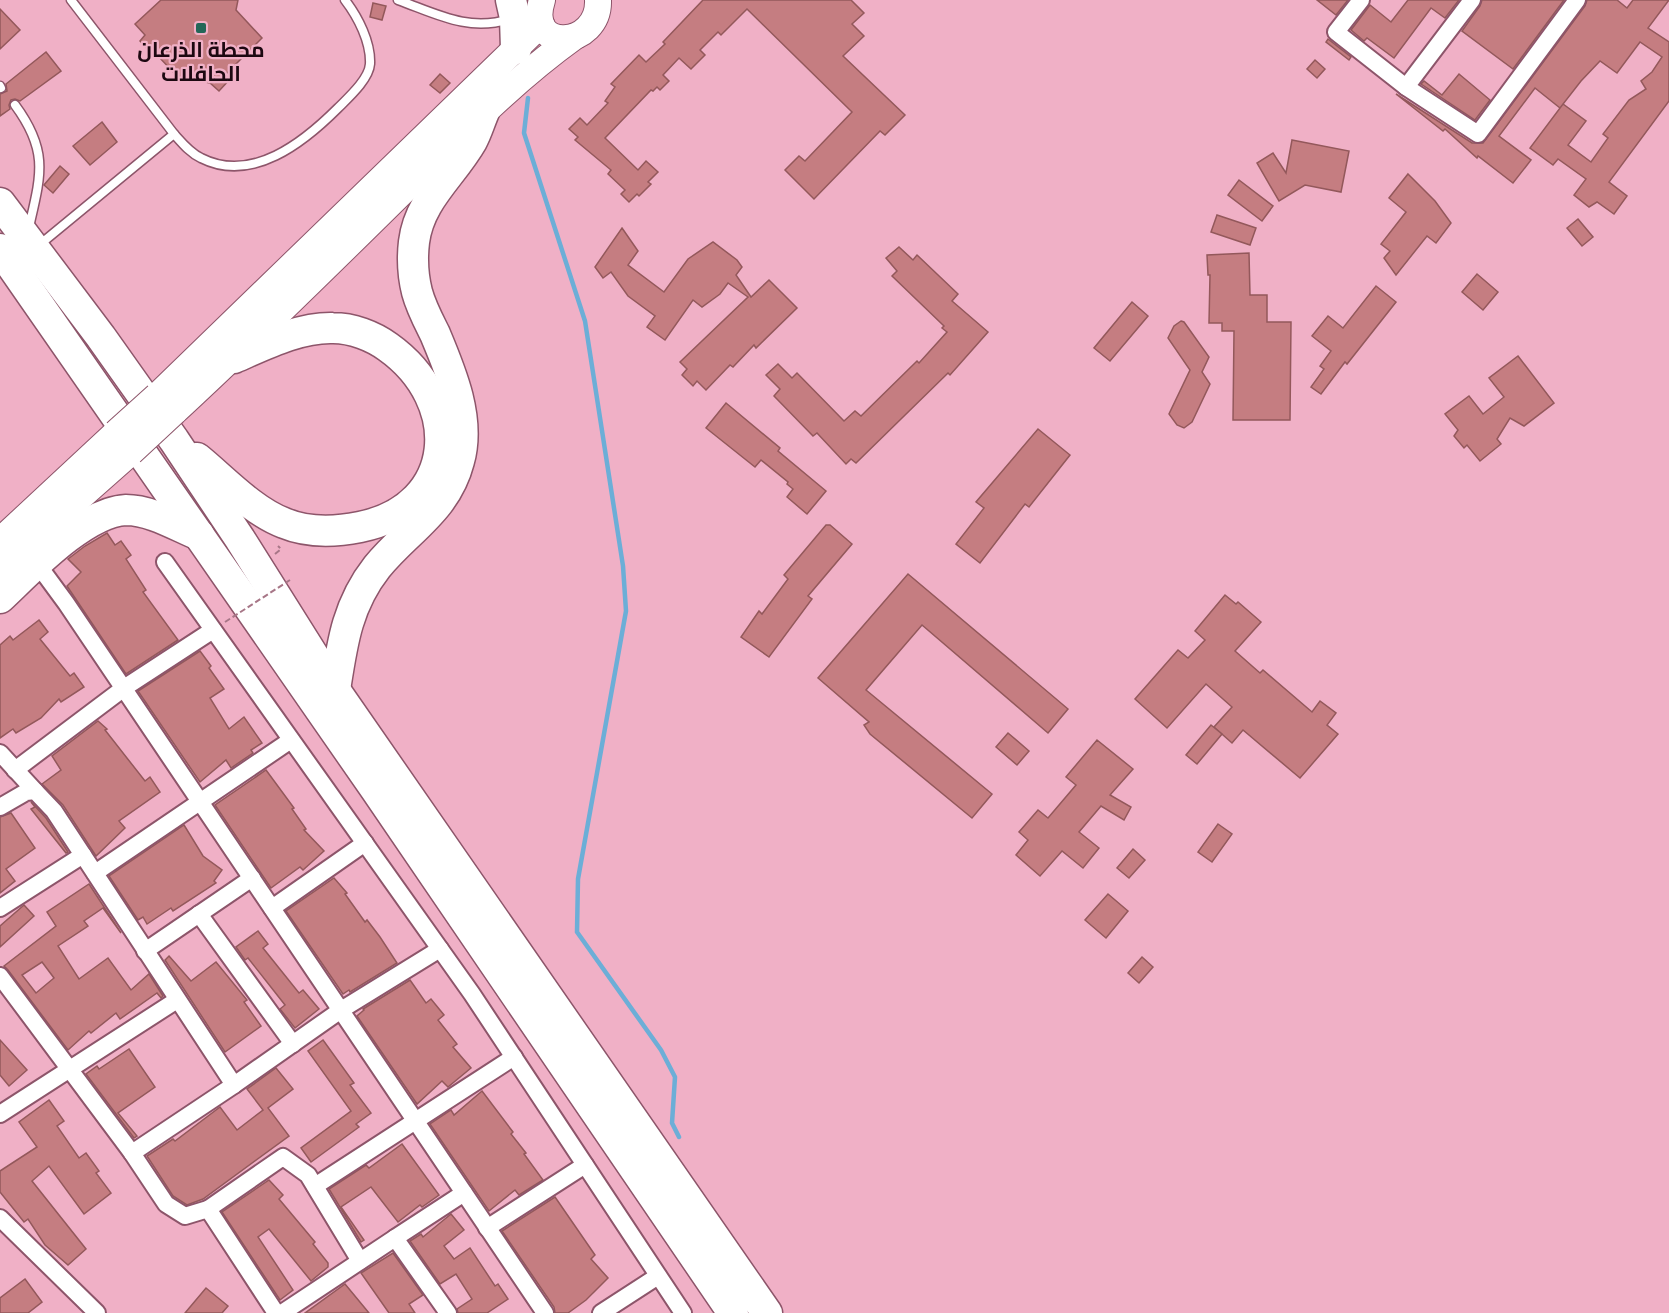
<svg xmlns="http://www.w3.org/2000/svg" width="1669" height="1313" viewBox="0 0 1669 1313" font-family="Raleway,Cairo,sans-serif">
  <rect width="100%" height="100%" fill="#f0b0c6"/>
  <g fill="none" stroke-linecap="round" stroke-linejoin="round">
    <polyline stroke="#6caed7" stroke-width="4.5" points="528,98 524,133 585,321 623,566 626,611 578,879 577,932 661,1050 675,1077 672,1123 679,1137"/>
  </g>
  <g fill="#c57d81" stroke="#93585b" stroke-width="1.5" fill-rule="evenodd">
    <polygon points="161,0 238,0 236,10 262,38 225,75 230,79 219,91 210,83 177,76 158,56 156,58 140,41 145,35 135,24"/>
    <polygon points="703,0 851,0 864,13 852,24 864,36 843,56 905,115 885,135 880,131 814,199 785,170 799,156 805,161 852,112 747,9 721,35 718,32 700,50 705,55 691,69 679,58 663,75 669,81 660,90 657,87 653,91 651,90 605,138 638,170 646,161 658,172 648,182 651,184 639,196 637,194 629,202 621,194 625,190 608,174 611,170 575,140 578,137 569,129 580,118 587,125 608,103 605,101 615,87 611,84 639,55 646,62 665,44 663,42"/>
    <polygon points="1317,0 1348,0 1336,15"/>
    <polygon points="1408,0 1459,0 1445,18 1431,8 1394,58 1367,38 1364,41 1351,30 1370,5 1391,22"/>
    <polygon points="1482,0 1564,0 1513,69 1462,31 1480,6"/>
    <polygon points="1587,0 1617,0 1627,8 1633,0 1669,0 1648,28 1669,42 1669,101 1609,182 1627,196 1614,214 1597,202 1589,207 1574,195 1586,179 1558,159 1553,165 1530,148 1563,104 1586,121 1568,145 1591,162 1608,138 1603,134 1629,100 1646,89 1641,81 1652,72 1662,57 1640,42 1617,73 1600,61 1581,81 1560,108 1535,88 1499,136 1531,160 1513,183 1478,156 1477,158 1445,129 1443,131 1396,94 1472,143 1483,143 1585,6"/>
    <polygon points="373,3 386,6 382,20 370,17"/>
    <polygon points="0,9 20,30 0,49"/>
    <polygon points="1328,39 1351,57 1349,60 1326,42"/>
    <polygon points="46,52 61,71 20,101 15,99 11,100 9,105 10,109 0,116 0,94 7,91 6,84"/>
    <polygon points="1315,60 1325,69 1317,78 1307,69"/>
    <polygon points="440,74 450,83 440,93 430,85"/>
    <polygon points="1459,74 1490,100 1475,120 1421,84 1424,81 1442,95"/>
    <polygon points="102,122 117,142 90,165 73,146"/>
    <polygon points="1292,140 1349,151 1341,192 1305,185 1279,201 1257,163 1273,153 1286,173"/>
    <polygon points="60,166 69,174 53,193 44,185"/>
    <polygon points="1408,174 1435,201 1451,223 1436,243 1427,236 1396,275 1384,258 1390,251 1381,244 1406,212 1389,198"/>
    <polygon points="1239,180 1273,206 1262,221 1228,195"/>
    <polygon points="1217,215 1256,228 1250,245 1211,232"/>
    <polygon points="1578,219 1593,237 1582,246 1567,228"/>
    <polygon points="622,228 638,251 628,265 664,292 688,259 713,242 737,260 742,267 736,275 751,297 769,280 797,308 756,348 754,345 733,367 730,365 706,390 697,381 693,386 682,375 687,369 680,362 748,297 728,283 720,294 702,307 693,300 665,340 647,327 655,316 628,296 611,272 603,278 595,267"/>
    <polygon points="899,247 913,260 917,255 958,294 952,301 988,332 950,375 948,373 856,463 851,459 846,464 817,433 813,436 774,396 780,389 766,375 778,364 792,378 797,373 844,421 855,411 861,416 917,361 919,363 947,332 942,328 944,326 892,276 897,271 886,258"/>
    <polygon points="1249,253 1250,295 1267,295 1267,322 1291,322 1290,420 1233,420 1234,331 1222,331 1222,323 1209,323 1210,275 1208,275 1207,255"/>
    <polygon points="1477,274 1498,292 1483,310 1462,292"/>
    <polygon points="1376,286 1396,302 1347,364 1345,362 1321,394 1311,387 1324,369 1320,366 1331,351 1312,336 1328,316 1343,328"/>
    <polygon points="1132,302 1148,316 1110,361 1094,348"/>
    <polygon points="1181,321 1184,322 1209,357 1202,372 1210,384 1192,422 1184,428 1177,425 1169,414 1190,370 1168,338 1174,326"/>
    <polygon points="1518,356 1554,403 1524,426 1510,418 1497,439 1501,444 1480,461 1467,445 1464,448 1454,436 1458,430 1445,414 1469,396 1483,414 1504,397 1489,378"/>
    <polygon points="726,403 780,448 778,451 826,491 807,514 787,497 793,489 787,484 788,482 761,460 755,467 706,428"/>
    <polygon points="1038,429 1070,455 1029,507 1025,504 980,563 956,544 984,508 976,502"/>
    <polygon points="826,525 830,525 852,544 808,596 812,599 769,657 741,637 759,611 762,614 788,579 784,575"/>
    <polygon points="107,533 115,545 121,541 131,555 126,559 146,590 143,592 178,640 126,674 67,586 81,572 68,559 85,546"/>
    <polygon points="908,574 1068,709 1048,733 922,625 866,690 992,794 972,818 870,734 864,725 869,722 818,678"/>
    <polygon points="1225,595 1236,604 1238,602 1261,622 1235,651 1260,673 1263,670 1312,712 1320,701 1336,713 1327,725 1338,734 1300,778 1243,730 1232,743 1214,727 1232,707 1206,684 1167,728 1135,699 1178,650 1188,658 1205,640 1195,631"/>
    <polygon points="39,620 48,632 40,639 70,676 74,673 84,687 61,702 59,699 41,718 16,733 13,729 0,738 0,645 10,636 13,640"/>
    <polygon points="200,651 211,666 209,668 224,689 210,698 229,729 244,717 262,743 251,750 253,753 231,768 226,760 200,782 138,691"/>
    <polygon points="98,721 107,729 105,730 145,781 150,777 160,792 119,821 125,828 96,856 63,805 42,784 61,770 52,756"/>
    <polygon points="1211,725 1222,734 1197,764 1186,755"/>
    <polygon points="1008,733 1029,751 1017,765 996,747"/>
    <polygon points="1097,740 1133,769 1110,795 1131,807 1124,820 1101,806 1079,832 1099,848 1083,868 1062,851 1040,876 1016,855 1028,840 1019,832 1038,810 1048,818 1076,785 1066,777"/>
    <polygon points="266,770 294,808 292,809 306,829 304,830 324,851 303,870 300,867 271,888 215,805"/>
    <polygon points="31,802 46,818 68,852 66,853 31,809 35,807"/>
    <polygon points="11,813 35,848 6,869 15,881 0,893 0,817"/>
    <polygon points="1218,824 1232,834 1212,862 1198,852"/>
    <polygon points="184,825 203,856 222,870 214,881 216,883 173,911 171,908 147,924 143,917 138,920 109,876"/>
    <polygon points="1133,849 1145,860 1129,878 1117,868"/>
    <polygon points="334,878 347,893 345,894 365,922 367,920 380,937 397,963 350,992 349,990 343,994 286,911"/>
    <path d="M89,884L121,933L103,908L84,921L88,926L58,946L79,979L108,958L131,990L149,974L163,996L161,998L157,993L120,1019L116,1013L91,1033L89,1031L68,1050L8,970L4,966L56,926L47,912ZM42,962L54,978L36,993L22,975Z"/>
    <polygon points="1108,894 1128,911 1106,938 1085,920"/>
    <polygon points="24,905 34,916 0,947 0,926"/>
    <polygon points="258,931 268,944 263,948 299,993 303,990 319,1009 295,1028 280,1009 285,1005 248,958 245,960 236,947"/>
    <polygon points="169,956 191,981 216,962 247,1000 244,1002 261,1026 225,1052 165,960"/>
    <polygon points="1142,957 1153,967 1139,983 1128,973"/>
    <polygon points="410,980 426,1003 431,999 444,1015 438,1020 457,1044 453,1047 471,1068 448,1087 442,1081 417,1104 357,1016 364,1010 363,1009"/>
    <polygon points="0,1040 27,1070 9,1086 0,1075"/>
    <polygon points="323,1040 354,1083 350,1085 371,1113 356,1124 359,1127 311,1162 301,1148 351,1111 308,1051"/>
    <polygon points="129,1049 155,1087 118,1113 137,1136 134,1138 86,1074 97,1066 99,1069"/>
    <polygon points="276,1068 293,1089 268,1108 289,1136 203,1199 187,1205 173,1196 147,1156 173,1139 175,1141 220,1107 237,1130 263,1110 247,1089"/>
    <polygon points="482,1091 513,1132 511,1134 526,1153 524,1154 543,1180 519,1195 515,1190 489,1211 430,1124 451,1110 454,1115"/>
    <polygon points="49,1100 64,1121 57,1126 79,1158 86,1153 99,1171 96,1173 111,1193 84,1214 49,1166 32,1181 86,1249 68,1265 45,1245 28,1219 24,1222 0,1192 0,1171 37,1147 19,1122"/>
    <polygon points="402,1144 439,1195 422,1207 420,1205 398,1222 371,1187 341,1207 364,1240 361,1242 329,1189 366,1165 369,1168"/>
    <polygon points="269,1180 283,1195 279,1199 315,1242 313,1244 328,1263 328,1267 311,1281 269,1229 258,1237 293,1290 280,1300 222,1212"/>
    <polygon points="555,1197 595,1255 591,1259 608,1278 586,1300 568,1313 555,1313 554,1307 502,1231"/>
    <polygon points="451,1214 464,1230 444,1246 454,1259 470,1248 495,1286 498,1284 508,1299 487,1313 458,1313 457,1309 472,1299 456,1274 440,1284 410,1241 421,1234 423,1237"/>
    <polygon points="393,1253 423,1295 409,1304 415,1313 389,1313 361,1273"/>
    <polygon points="25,1279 42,1302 28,1313 0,1313 0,1298"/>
    <polygon points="345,1284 369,1313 305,1313"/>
    <polygon points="206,1288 228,1306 222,1313 185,1313"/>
  </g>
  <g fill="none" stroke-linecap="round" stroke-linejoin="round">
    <g stroke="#8d556a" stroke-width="11">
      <g id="lane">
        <path d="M71,0L174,134C182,143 190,153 201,158C252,184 304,142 338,108C349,97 369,79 370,64C371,42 358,17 345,0"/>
        <path d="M398,0C437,14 468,32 510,19"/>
        <polyline points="0,86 1,88"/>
        <path d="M15,105C49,151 41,175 29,227"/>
        <polyline points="38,246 174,134"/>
      </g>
    </g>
    <g stroke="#8d556a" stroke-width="20">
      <g id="street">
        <polyline points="1361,0 1336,32 1406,87 1478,134 1577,0"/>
        <polyline points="1406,87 1472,0"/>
        <polyline points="165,562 472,994 683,1313"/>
        <polyline points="41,569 66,603 545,1313"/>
        <polyline points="0,753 35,791"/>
        <polyline points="15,770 124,688 213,630"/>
        <polyline points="0,807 26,792 35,791 54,811 234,1085"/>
        <polyline points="95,873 291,740"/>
        <polyline points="0,908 83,855"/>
        <polyline points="272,908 365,843"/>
        <polyline points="199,914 293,1044"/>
        <polyline points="145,951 252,878"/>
        <polyline points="0,976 132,1153 166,1204 185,1216 208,1209"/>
        <polyline points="0,1114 177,1000"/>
        <polyline points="132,1153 234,1085 341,1010 440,949"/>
        <polyline points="315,1186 514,1057"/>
        <polyline points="0,1218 97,1313"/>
        <polyline points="487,1228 585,1165"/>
        <polyline points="395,1238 464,1193"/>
        <polyline points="276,1313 208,1209 283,1157 308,1175 360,1261"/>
        <polyline points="282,1313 395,1238 448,1313"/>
        <polyline points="601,1313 658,1276"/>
      </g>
    </g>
    <g stroke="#8d556a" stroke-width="28">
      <g id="primary">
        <path d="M542,0C525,54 600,48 598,0"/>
        <polyline points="157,396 541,24"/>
        <path d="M174,412C251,341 326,267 401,193C457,139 510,83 574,37"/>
        <polyline points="0,541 116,433"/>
        <polyline points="0,568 131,452"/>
      </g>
    </g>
    <g stroke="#8d556a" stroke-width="33">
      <g id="highway">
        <polyline points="511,0 515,18 516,49"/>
        <polyline points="0,203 101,337 174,440 240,539 335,690 767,1313"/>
        <polyline points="0,249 376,790 733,1313"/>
        <path d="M197,458C223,479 252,511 284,523C308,533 335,532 360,527C459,507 464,401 388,347C373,336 352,328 333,328C299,327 264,345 234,358"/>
        <path d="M0,598C30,570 84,512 126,510C151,510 177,526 199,535"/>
        <path d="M335,690C342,644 347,605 377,567C407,530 446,511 459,461C471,419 451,372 435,334C428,320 421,307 417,292C413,276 412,259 414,242C419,200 452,176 472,141C477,132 480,121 484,112"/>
      </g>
    </g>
    <polyline stroke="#a77687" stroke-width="2" stroke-dasharray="6 3" stroke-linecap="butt" points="275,554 281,549 278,546"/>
    <use href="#lane" stroke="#fff" stroke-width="8"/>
    <use href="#street" stroke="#fff" stroke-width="16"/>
    <use href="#primary" stroke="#fff" stroke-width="26"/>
    <use href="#highway" stroke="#fff" stroke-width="30"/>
    <g stroke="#8d556a" stroke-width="28" stroke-linecap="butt">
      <g id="primary-bridge">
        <polyline points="116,433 157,396"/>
        <polyline points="131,452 174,412"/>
      </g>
    </g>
    <polyline stroke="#a77687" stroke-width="2" stroke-dasharray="6 3" stroke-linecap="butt" points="225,622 290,580"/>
    <use href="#primary-bridge" stroke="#fff" stroke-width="26"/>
  </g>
  <rect fill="#236758" stroke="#f0b0c6" stroke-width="2" x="195" y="22" width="12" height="12" rx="3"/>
  <g text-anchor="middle" stroke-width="4.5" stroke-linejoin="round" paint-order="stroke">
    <g font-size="21" font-weight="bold" fill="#1d0811" stroke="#f0b0c6">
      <text x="201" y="57">محطة الذرعان<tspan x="201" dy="24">الحافلات</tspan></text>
    </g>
  </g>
</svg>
